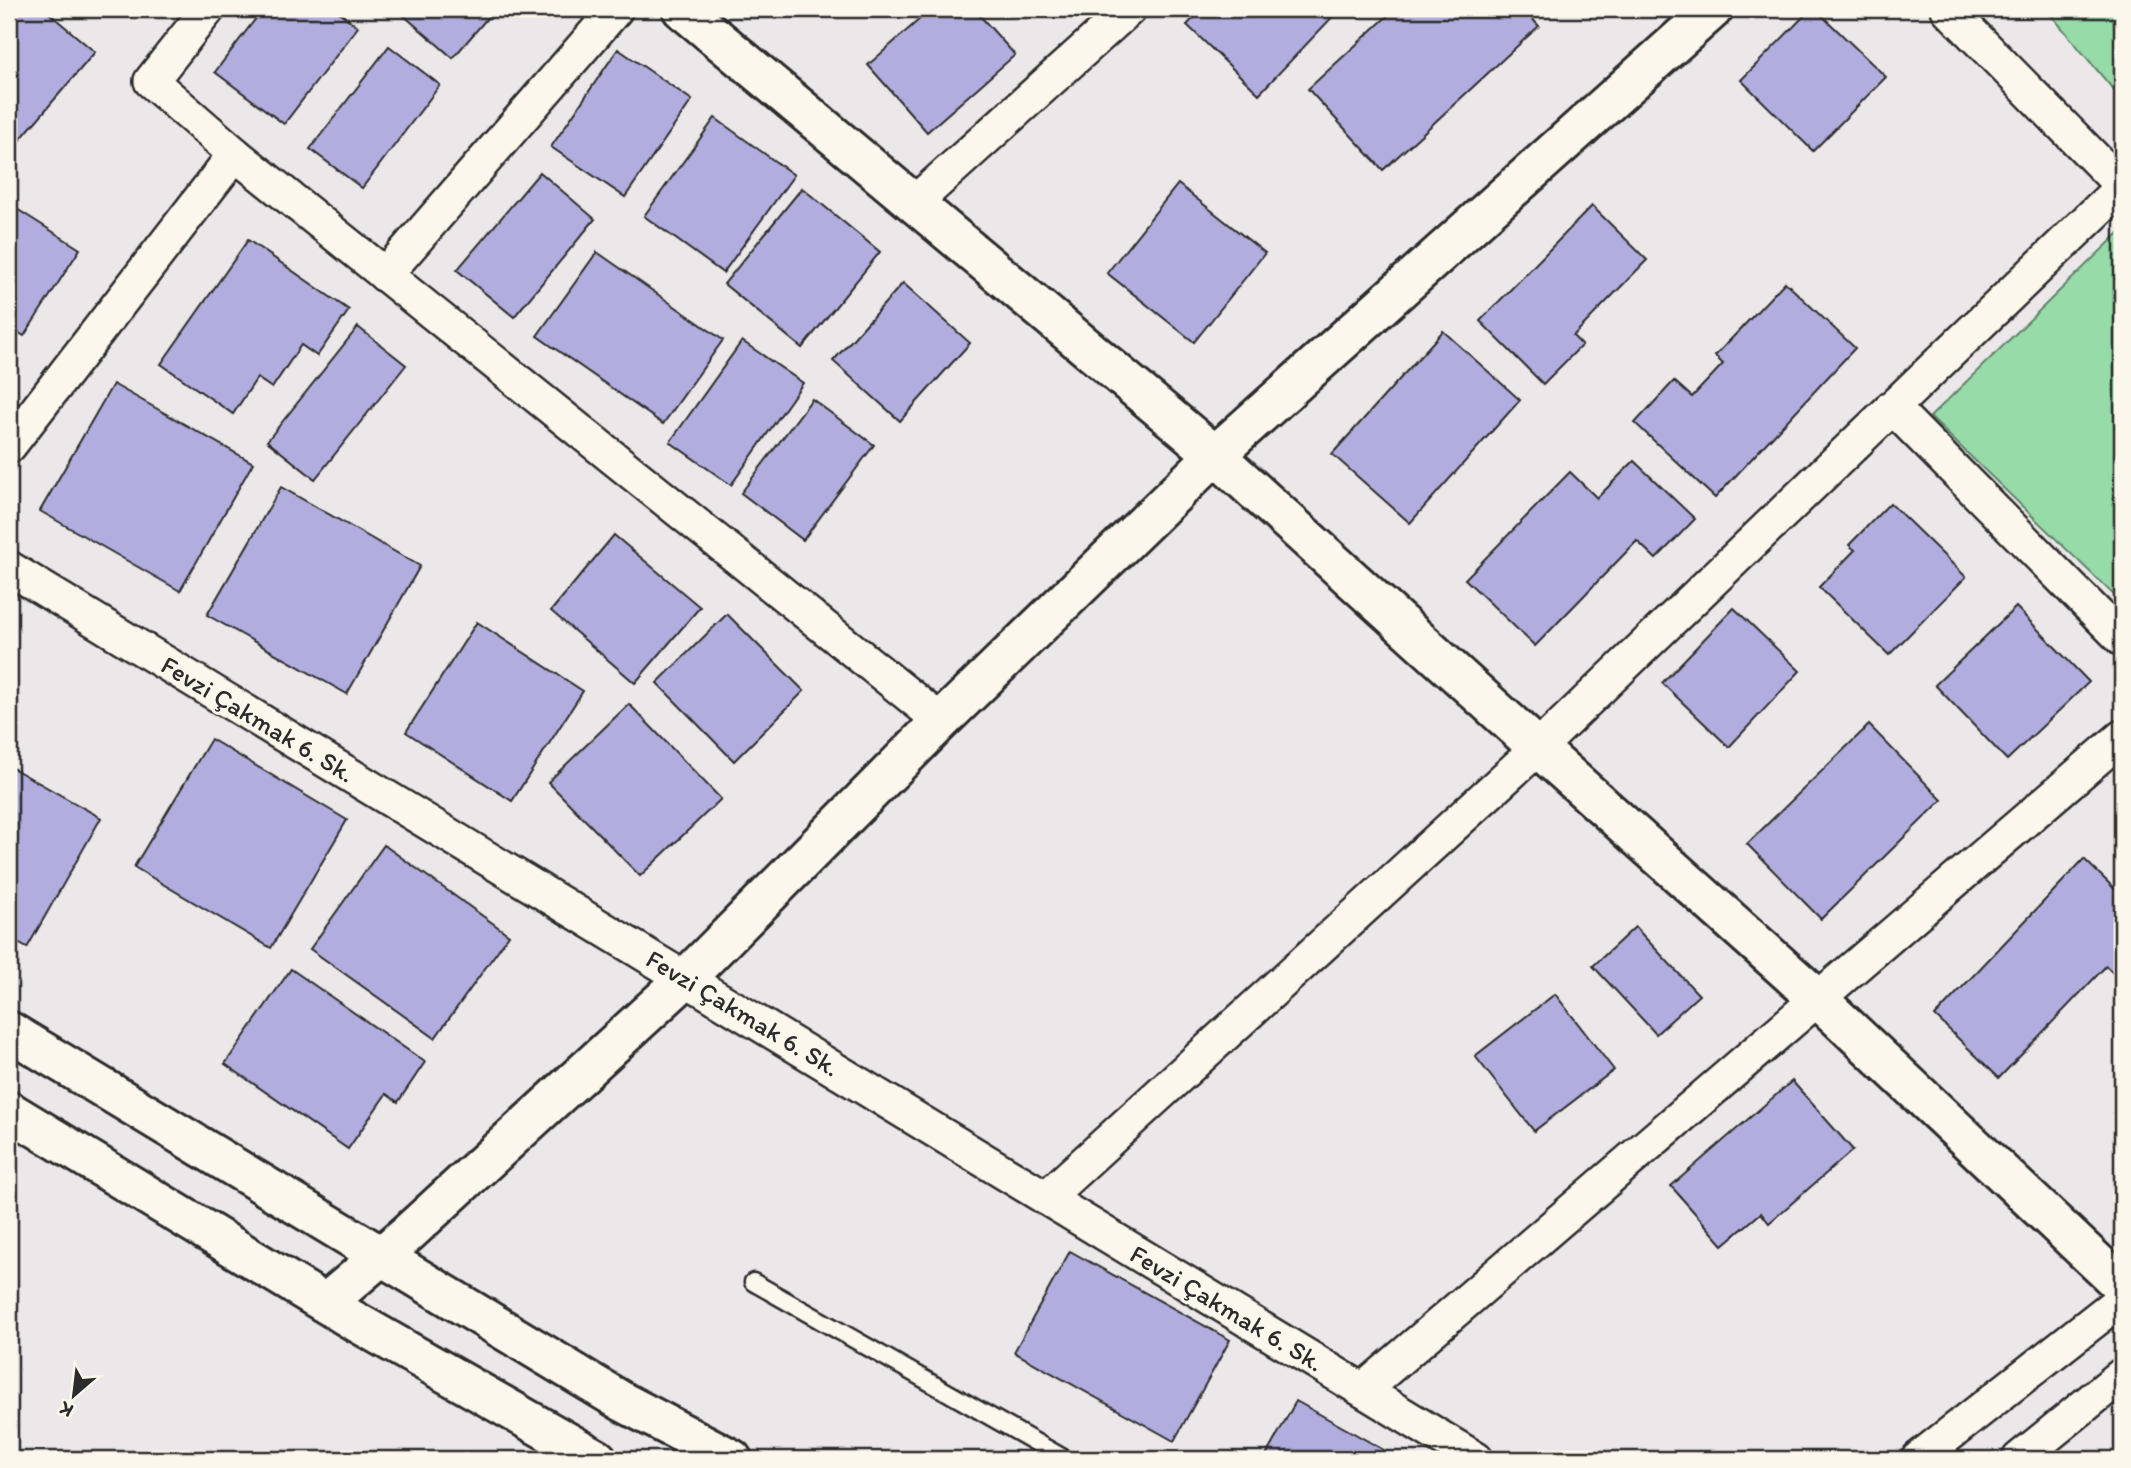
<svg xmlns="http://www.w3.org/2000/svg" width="2131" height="1468" viewBox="0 0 2131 1468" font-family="Itim,sans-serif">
  <rect width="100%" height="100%" fill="#ece8e9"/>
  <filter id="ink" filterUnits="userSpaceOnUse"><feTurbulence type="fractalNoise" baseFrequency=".0143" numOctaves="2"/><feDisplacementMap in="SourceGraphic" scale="14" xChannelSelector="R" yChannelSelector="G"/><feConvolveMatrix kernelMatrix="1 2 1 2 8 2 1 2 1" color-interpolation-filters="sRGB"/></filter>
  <g filter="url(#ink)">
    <g fill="#96dba8" stroke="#60836a" stroke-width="2">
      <polygon points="2046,9 2122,9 2122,100"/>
      <polygon points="2122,230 2122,603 1930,417"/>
    </g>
    <g fill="#b1addf" stroke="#2b2b2b" stroke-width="2">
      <polygon points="9,9 44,9 95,52 13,148 9,144"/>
      <polygon points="263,9 335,9 358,27 284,124 215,72"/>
      <polygon points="407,9 495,9 453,58 402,14"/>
      <polygon points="931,9 974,9 1015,55 927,132 868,65"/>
      <polygon points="1202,9 1340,9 1259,94 1187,25"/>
      <polygon points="1395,9 1523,9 1539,26 1383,170 1308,89"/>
      <polygon points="1811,9 1815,9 1886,77 1813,151 1741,80"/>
      <polygon points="389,46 440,85 362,188 310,149"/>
      <polygon points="618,49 692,100 625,197 551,147"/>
      <polygon points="715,118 794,175 723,273 644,216"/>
      <polygon points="540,172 595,219 514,317 457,270"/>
      <polygon points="1178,184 1265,253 1194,342 1107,273"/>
      <polygon points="802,188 880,252 802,348 724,284"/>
      <polygon points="9,204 80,249 24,336 9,327"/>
      <polygon points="1592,206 1647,260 1573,336 1582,345 1543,384 1480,321"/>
      <polygon points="248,240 349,310 317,356 301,345 272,388 257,378 233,414 161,364"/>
      <polygon points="597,252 723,340 663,424 537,336"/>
      <polygon points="1785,282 1855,348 1715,498 1635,423 1674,381 1692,397 1723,364 1715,356"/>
      <polygon points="903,283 970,343 900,421 833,361"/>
      <polygon points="358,327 406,365 315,479 267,441"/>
      <polygon points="1443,331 1520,400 1410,523 1332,454"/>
      <polygon points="742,341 803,383 731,485 670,442"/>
      <polygon points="113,384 253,463 180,591 40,511"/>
      <polygon points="812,399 874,445 803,540 741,493"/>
      <polygon points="1634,461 1695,519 1656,559 1637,541 1535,646 1465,579 1570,472 1597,498"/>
      <polygon points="281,487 420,566 347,694 207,615"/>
      <polygon points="1890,503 1966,577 1889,655 1819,587 1855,550 1849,545"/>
      <polygon points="614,535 700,607 635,683 551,611"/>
      <polygon points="2016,607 2089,682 2007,760 1935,685"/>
      <polygon points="1734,608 1800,671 1729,747 1662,683"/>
      <polygon points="727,614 804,691 734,761 657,683"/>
      <polygon points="477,622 583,691 512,801 406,732"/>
      <polygon points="629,704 721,799 640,876 548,782"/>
      <polygon points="1869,725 1942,800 1821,919 1747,844"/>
      <polygon points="211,739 347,820 271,948 134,867"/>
      <polygon points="9,766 101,818 27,948 9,938"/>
      <polygon points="384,845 509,935 435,1038 310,949"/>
      <polygon points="2084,859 2122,896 2122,968 2115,975 2106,966 1999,1078 1935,1016"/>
      <polygon points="1635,927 1699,995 1656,1034 1593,966"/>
      <polygon points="291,969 425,1062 398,1102 386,1094 348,1149 225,1064"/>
      <polygon points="1555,994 1614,1070 1534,1131 1475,1056"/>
      <polygon points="1792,1081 1853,1150 1769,1223 1761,1213 1723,1245 1671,1186"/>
      <polygon points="2122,1084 2122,1099 2115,1091"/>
      <polygon points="1070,1251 1230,1340 1174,1441 1014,1352"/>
      <polygon points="1296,1401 1400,1459 1264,1459"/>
    </g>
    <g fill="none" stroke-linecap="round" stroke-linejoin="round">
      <g stroke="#2b2b2b" stroke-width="21">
        <polyline id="lane" points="753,1282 1065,1459"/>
      </g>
      <g stroke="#2b2b2b" stroke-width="38">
        <g id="street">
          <polyline points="208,9 151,81 235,154 941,721"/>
          <polyline points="1948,9 2122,186"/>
          <polyline points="914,203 1129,9"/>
          <polyline points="385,275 616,9"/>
          <polyline points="1892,407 2122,639"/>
          <polyline points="9,446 235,154"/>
          <polyline points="9,568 1476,1459"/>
          <polyline points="1046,1198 1538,748 2122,187"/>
          <polyline points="1363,1390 2122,737"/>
          <polyline points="1918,1459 2122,1299"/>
          <polyline points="2019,1459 2122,1375"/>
        </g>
      </g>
      <g stroke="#2b2b2b" stroke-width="44">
        <g id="secondary">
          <polyline points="682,9 1215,455 1538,748 1818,999 2122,1286"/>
          <polyline points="9,1031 623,1402 732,1459"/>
          <polyline points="9,1111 351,1319 597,1459"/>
          <polyline points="326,1303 407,1234 685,979 941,721 1215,455 1713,9"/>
        </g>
      </g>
      <use href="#lane" stroke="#fbf7ec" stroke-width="16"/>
      <use href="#street" stroke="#fbf7ec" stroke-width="33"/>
      <use href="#secondary" stroke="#fbf7ec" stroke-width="38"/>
    </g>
  </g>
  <g text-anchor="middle" stroke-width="6" stroke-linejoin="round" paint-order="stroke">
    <g font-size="26" fill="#2b2b2b" stroke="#fbf7ec">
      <text transform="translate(258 719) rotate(31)" y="9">Fevzi Çakmak 6. Sk.</text>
      <text transform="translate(743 1013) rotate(31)" y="9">Fevzi Çakmak 6. Sk.</text>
      <text transform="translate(1227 1308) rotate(31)" y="9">Fevzi Çakmak 6. Sk.</text>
    </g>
  </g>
  <rect width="2131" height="1468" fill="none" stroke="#fbf7ec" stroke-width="35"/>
  <rect x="18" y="18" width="2096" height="1433" fill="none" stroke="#2b2b2b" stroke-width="2.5" filter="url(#ink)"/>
  <g transform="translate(74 1395) rotate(208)" stroke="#fbf7ec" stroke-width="5" paint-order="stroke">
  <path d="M0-5L12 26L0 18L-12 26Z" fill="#2b2b2b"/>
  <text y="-10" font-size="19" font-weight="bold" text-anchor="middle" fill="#2b2b2b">K</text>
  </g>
</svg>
